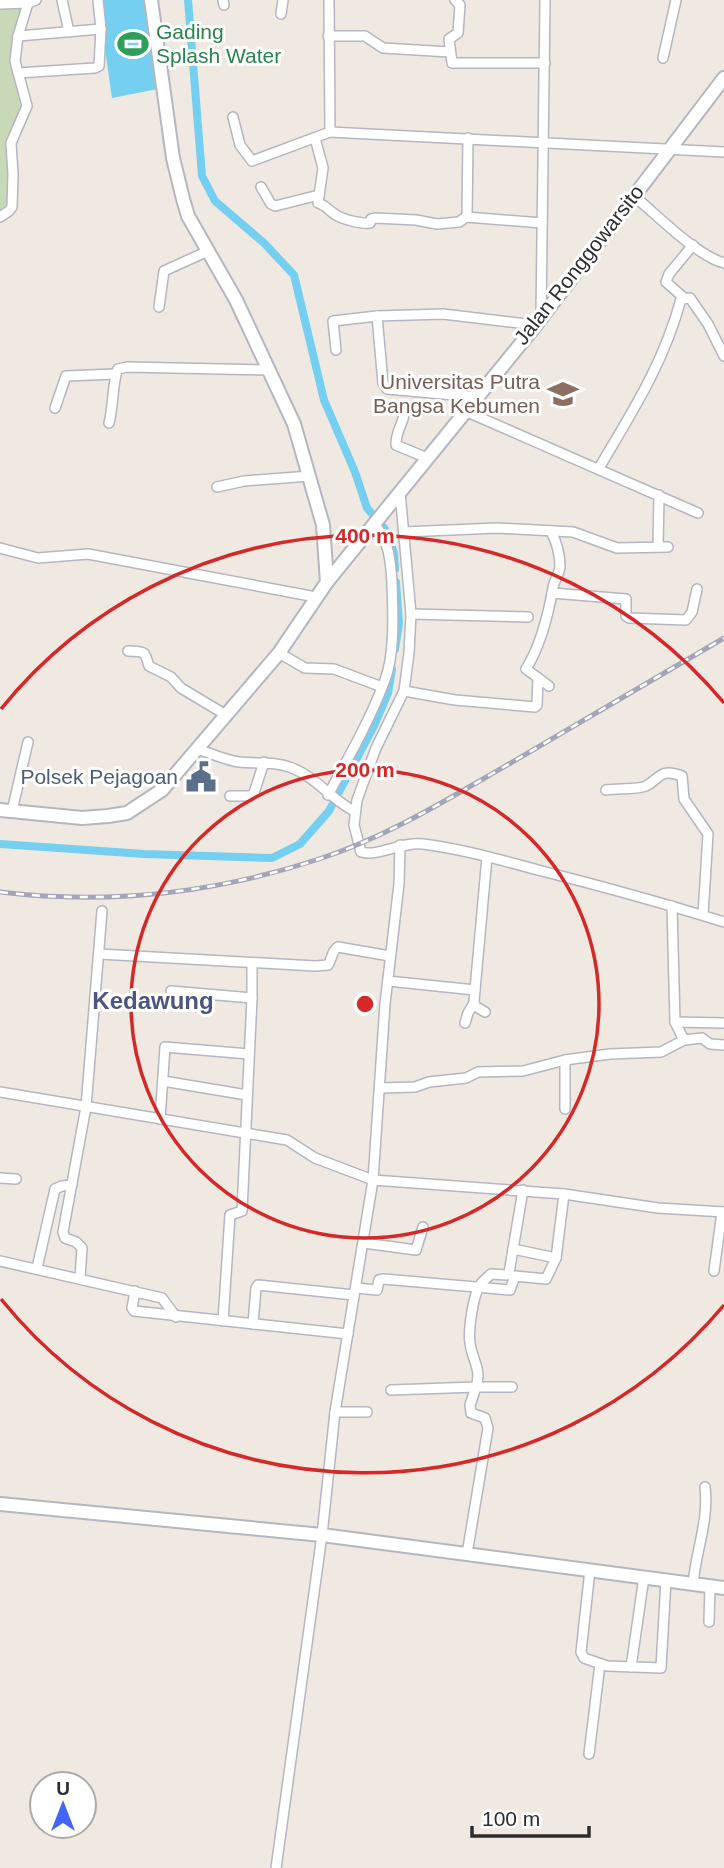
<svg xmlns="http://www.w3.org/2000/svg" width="724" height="1868" viewBox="0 0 724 1868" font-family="Arial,sans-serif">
  <rect width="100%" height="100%" fill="#efe9e1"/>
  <polygon fill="#c8d9b8" points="0,1 30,1 19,36 18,64 31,107 13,143 14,213 0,220"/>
  <polygon fill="#75cff0" points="98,0 153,0 168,87 112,98"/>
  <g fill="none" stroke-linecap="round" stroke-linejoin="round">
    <g stroke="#75cff0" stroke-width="8">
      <polyline points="188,0 202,176 215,201 264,243 294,275 324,400 355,472 367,508 385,529 394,553 395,569"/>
      <polyline points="395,649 399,624 396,582"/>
      <polyline points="0,844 144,854 272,858 300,844 329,811 374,726 388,693 392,669"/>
    </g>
    <g stroke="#b4b7c1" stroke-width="12">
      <g id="street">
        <polyline points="62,0 69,32"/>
        <polyline points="223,0 224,5"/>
        <polyline points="455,0 460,5 458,33 449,39 452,63 545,63"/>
        <polyline points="0,4 28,3 36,0"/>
        <polyline points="281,14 283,0"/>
        <polyline points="18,36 101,29"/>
        <polyline points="328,36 365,36 383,48 450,52"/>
        <polyline points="663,58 676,0"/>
        <polyline points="18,73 95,68 99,66 101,29 98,0"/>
        <polyline points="233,117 240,145 252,161 330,132 329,0"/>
        <polyline points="330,132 724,152"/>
        <path d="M315,138L323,168L318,203C326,205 329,211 336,215C344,220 362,224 370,223L371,219L375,218L416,220L437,224L459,222L466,217L542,223"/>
        <polyline points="261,187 271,204 275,206 319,195"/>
        <path d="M634,196C657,215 697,256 724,263"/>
        <polyline points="0,217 9,211 12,207 13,174 11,143 27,106 15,61 18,36 28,3"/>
        <polyline points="467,217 468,138"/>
        <polyline points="683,297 666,282 669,274 693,245"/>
        <polyline points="159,307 164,271 208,251"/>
        <polyline points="541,317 545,0"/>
        <polyline points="336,350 333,321 377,316"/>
        <polyline points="476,397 387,389 383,383 377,316 443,314 536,325"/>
        <polyline points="55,408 66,376 115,374"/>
        <path d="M405,410C404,422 395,433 396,445L427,458"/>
        <polyline points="465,411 698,513"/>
        <path d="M109,423C113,410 113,377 118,369L127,367L269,370"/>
        <path d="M599,468C632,412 664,363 681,299L690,298L708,324L724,356"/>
        <polyline points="217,487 244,481 310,476"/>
        <path d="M400,492L411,614L409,653L404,691L376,748L357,800L354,825L361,852C379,857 402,841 423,844C462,849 501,860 538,870C601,886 663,903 724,922"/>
        <polyline points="404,532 497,528 573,532 617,548 668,547"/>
        <polyline points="658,547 659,495"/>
        <polyline points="0,548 38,558 88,554 316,597"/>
        <polyline points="552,593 626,599 626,616 629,618 686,620 692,612 697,589"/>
        <polyline points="411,614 528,617"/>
        <path d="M128,651C146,652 144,650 149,666L171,677L181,688L226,715"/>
        <polyline points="279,653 305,668 334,669 382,687"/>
        <path d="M549,686L526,669C541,645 548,616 553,588C554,580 559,575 560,567C560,553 557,543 551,531"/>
        <polyline points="404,691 455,700 535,707 537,705 538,678"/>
        <path d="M197,749C210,753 225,760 239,762C257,764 275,761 292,768C316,777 332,800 354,811"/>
        <path d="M606,790C616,788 638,790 646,786C661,778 659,768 682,776L684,799L708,834L703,915"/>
        <path d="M328,795C349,757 370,720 385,680C395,654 393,612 392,584C391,562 389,540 374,524"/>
        <polyline points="230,796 250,796 254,793 264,762"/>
        <polyline points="12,811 28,742"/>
        <polyline points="672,906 675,1022 684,1040 702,1038 710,1044 724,1045"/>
        <path d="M99,954L315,966L328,965C332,959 332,950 338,947L390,956"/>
        <polyline points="388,981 475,990"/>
        <polyline points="171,991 252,998 252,963"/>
        <polyline points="485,1012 475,1006 474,1001 487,857"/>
        <polyline points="675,1022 724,1023"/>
        <polyline points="465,1023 468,1013 474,1003"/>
        <polyline points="163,1081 247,1095"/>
        <polyline points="380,1088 415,1087 429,1082 466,1078 478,1072 523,1071 565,1060"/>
        <polyline points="0,1092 287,1140 315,1158 373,1180 564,1194 658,1208 724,1212"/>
        <polyline points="565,1109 565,1060 610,1054 661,1052 684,1040"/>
        <polyline points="160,1119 165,1047 249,1054"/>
        <polyline points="0,1178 16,1179"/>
        <polyline points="364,1243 416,1250 423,1227"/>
        <polyline points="513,1249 556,1258 564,1194"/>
        <polyline points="0,1261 162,1298 176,1317"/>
        <polyline points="37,1268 55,1189 62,1186 72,1185"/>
        <polyline points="714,1271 722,1212"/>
        <polyline points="80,1278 82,1248 76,1242 65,1238 63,1232 86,1107 102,911"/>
        <polyline points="356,1288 377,1290 379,1280 384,1279 510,1290 515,1276 546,1279 556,1258"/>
        <polyline points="135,1291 132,1308 134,1311 348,1334"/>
        <polyline points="223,1321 230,1215 242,1211 252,998"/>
        <polyline points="253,1324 256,1288 258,1285 354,1295"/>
        <path d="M391,1390L476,1387C482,1369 472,1360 470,1343C468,1331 473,1297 479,1287C481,1282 487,1278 491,1274L507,1275L509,1273L523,1190"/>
        <polyline points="335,1412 367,1412"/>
        <polyline points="467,1554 488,1428 485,1418 471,1413 470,1405 476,1387 512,1387"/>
        <polyline points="590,1570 581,1652 584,1658 607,1666 661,1668 666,1580"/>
        <path d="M693,1584C696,1550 709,1521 705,1487"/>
        <polyline points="709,1622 710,1586"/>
        <polyline points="631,1667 644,1577"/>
        <polyline points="589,1754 600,1664"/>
        <polyline points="276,1868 322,1535 335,1412 373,1180 385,1004 399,884 400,845"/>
      </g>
    </g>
    <g stroke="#b4b7c1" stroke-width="16">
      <g id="secondary">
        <polyline points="151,0 173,158 183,199 188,216 236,300 294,424 323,525 327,582"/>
        <polyline points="0,810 82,818 108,816 127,813 162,790 279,653 327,582 536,325 724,78"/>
        <polyline points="0,1504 322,1535 724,1588"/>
      </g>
    </g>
    <use href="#street" stroke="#fff" stroke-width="9"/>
    <use href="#secondary" stroke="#fff" stroke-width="12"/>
    <g stroke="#a3a6b8" stroke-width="5">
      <path id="rail" d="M0,892C108,905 216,893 319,859C387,837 448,799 509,764C581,722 652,680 724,638"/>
    </g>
    <use href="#rail" stroke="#fff" stroke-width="2.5" stroke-dasharray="8" stroke-linecap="butt"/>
  </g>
  <g fill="none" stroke="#d62828" stroke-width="3.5">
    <circle cx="365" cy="1004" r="234"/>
    <path d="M724 1305A468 468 0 0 1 1 1299M1 709A468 468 0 0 1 724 703"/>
  </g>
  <defs>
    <g id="stadium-bare" transform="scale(2.415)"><path d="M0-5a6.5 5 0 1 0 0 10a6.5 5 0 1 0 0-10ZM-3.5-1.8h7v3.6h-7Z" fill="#2e9e5b" stroke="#fff" stroke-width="2.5" paint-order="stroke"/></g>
    <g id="university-bare" transform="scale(2.415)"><path d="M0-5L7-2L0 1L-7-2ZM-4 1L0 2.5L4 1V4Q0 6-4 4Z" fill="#8d6e63" stroke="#fff" stroke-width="2.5" paint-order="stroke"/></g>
    <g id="civic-bare" transform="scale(2.415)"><path d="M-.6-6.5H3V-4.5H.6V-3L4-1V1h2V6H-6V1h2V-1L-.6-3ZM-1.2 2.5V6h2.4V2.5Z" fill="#5c6f8a" stroke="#fff" stroke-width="2.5" paint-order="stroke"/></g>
  </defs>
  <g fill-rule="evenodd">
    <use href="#stadium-bare" x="133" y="44"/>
    <use href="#university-bare" x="563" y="394"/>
    <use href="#civic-bare" x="201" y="777"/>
  </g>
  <g text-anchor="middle" stroke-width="6" stroke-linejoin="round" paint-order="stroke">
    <g font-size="21" fill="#27864d" stroke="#fff" text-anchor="start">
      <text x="156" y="39">Gading<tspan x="156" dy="24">Splash Water</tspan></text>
    </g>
    <g font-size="21" fill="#2e2e2e" stroke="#fff">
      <text transform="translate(579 265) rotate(-52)" y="7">Jalan Ronggowarsito</text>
    </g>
    <g font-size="21" fill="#785e54" stroke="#fff" text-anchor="end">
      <text x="540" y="389">Universitas Putra<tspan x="540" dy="24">Bangsa Kebumen</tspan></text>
    </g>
    <g font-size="21" fill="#4e5e75" stroke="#fff" text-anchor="end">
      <text x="178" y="784">Polsek Pejagoan</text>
    </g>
    <g font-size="24" font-weight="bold" fill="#4d5680" stroke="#fff">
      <text x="153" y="1009">Kedawung</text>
    </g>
  </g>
  <circle cx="365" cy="1004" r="10" fill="#d62828" stroke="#fff" stroke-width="3.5"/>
  <g font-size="21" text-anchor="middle" font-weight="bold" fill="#d62828" stroke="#fff" stroke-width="6" stroke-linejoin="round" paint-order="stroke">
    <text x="365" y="543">400 m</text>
    <text x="365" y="777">200 m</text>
  </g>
  <g transform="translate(63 1805)"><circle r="33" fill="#ffffff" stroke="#ababab" stroke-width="2"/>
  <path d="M0-5L12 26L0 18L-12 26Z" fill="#4264fb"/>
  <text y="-10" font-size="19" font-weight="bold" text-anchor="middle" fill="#2e2e2e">U</text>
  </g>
  <path d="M472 1826v10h117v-10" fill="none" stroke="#2e2e2e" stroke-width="3.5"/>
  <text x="482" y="1826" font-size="21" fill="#2e2e2e" stroke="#ffffff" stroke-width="5" paint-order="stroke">100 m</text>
</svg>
